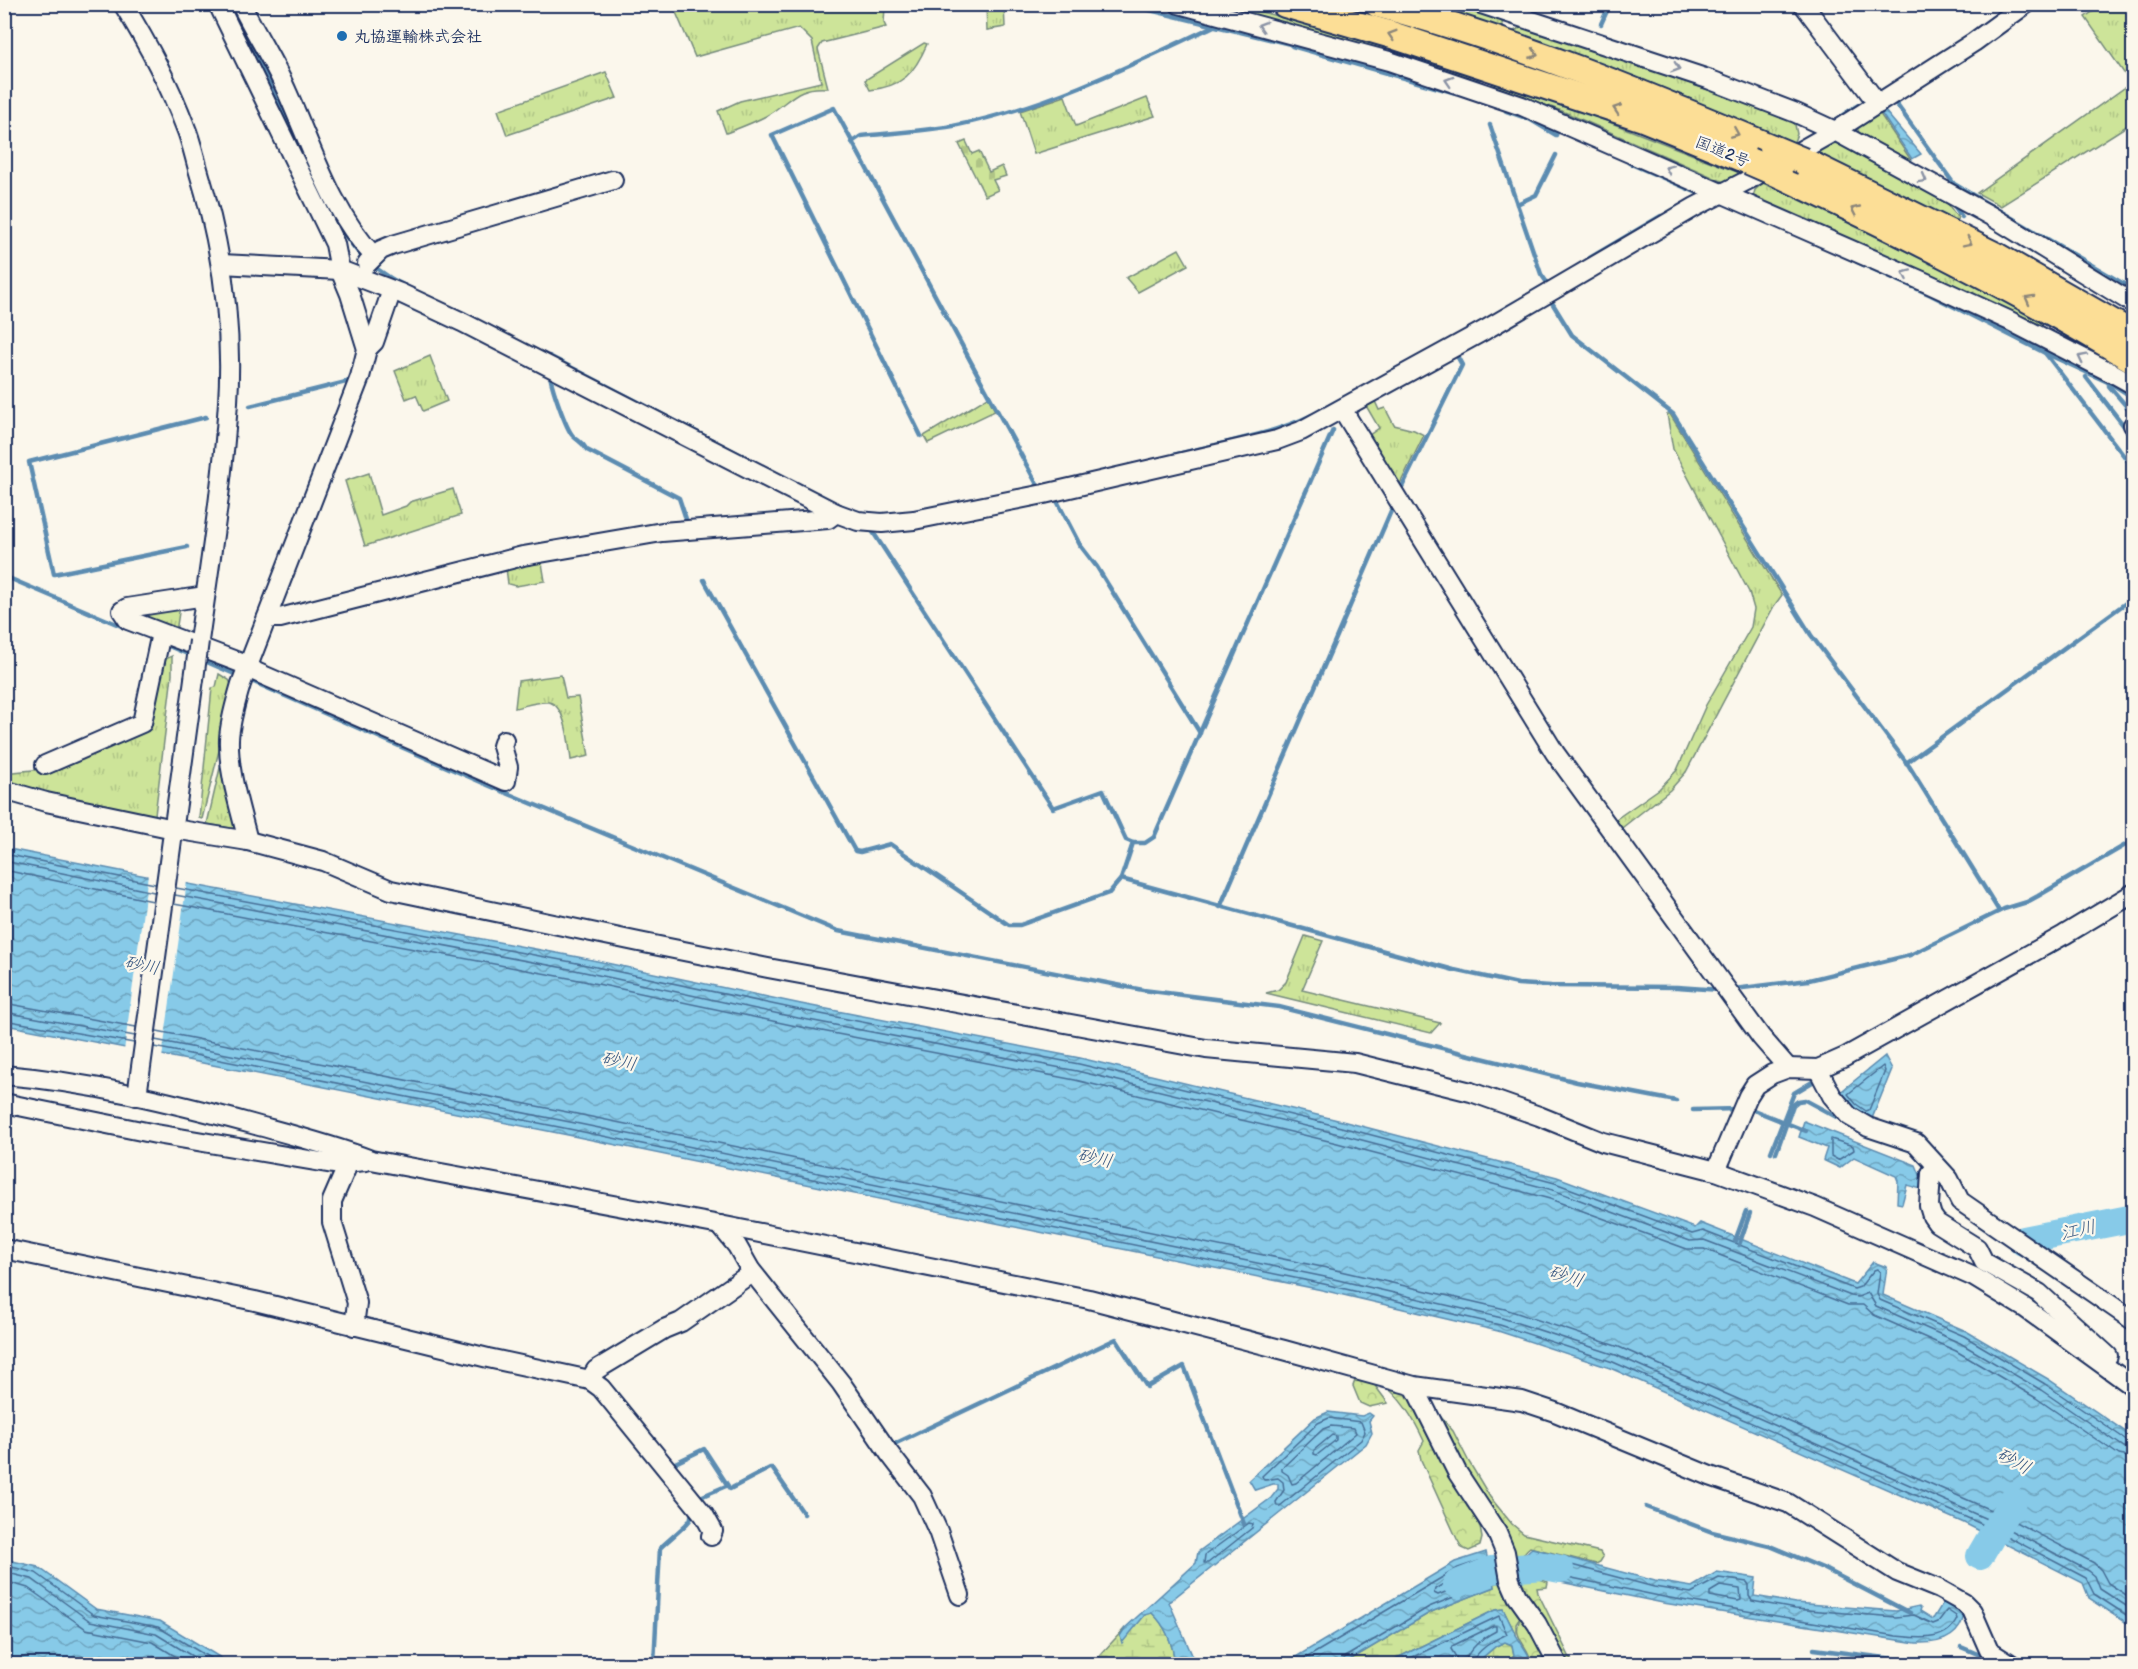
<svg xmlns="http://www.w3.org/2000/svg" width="2138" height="1669" viewBox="0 0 2138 1669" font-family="'Balsamiq Sans','Klee One',sans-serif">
  <defs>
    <pattern id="grass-tufts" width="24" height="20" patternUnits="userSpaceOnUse" patternTransform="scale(1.5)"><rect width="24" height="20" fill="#cde499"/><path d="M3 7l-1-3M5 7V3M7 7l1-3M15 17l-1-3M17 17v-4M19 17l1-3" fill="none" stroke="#afc486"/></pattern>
    <pattern id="forest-crowns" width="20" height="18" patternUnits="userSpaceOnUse" patternTransform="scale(1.5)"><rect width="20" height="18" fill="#cde499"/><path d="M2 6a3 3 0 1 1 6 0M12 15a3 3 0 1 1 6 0" fill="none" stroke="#afc486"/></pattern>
    <pattern id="wetland-marsh" width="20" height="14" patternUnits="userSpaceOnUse" patternTransform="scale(1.5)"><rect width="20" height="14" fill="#cde499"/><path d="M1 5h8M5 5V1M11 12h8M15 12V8" fill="none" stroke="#afc486"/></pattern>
    <pattern id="cemetery-stones" width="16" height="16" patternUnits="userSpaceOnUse" patternTransform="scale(1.5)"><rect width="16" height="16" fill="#cde499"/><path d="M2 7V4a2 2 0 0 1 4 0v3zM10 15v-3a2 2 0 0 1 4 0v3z" fill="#afc486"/></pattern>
    <pattern id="water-waves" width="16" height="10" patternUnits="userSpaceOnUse" patternTransform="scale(1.5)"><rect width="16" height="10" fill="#87cae8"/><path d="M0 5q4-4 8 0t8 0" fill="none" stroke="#6ea4bf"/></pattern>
  </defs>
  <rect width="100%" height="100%" fill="#fbf7ec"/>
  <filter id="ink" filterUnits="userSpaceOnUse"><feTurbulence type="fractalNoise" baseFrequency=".0167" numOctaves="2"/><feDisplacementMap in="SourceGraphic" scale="12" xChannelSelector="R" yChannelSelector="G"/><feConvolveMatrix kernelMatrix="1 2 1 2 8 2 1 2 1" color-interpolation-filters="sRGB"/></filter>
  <g filter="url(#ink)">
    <g fill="url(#grass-tufts)" stroke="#748a7c" stroke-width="1.5">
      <path d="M701,5L906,4V7L885,6L884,23L886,27L822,43L818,49L828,88C796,85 790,102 766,116C753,123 739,128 726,133L718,111L740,101L821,82L812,41L799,28L695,57L675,10Z"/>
      <polygon points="986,5 1004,5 1005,27 987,30"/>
      <polygon points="1201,5 1234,5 1383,43 1486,74 1479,79 1471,80"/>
      <polygon points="1414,5 1457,5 1501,18 1505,33"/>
      <polygon points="2103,5 2133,5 2133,122 2001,206 1977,193 2131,83 2085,17"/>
      <polygon points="1525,26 1645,65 1649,69 1794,120 1797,134 1793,144 1653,84 1510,35 1514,31"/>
      <path d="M924,43L927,44C914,74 903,86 870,90L865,80Z"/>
      <polygon points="606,72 617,98 507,135 498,110"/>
      <polygon points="1491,76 1745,175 1726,183 1562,111 1497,88 1493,85"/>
      <polygon points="1065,96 1076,126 1147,98 1155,116 1034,154 1020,111"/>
      <polygon points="1878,111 1913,163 1859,133 1857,127"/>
      <polygon points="1839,143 1945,200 1958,218 1956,221 1811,152 1828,144"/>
      <polygon points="1763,183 1826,212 1983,289 2039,321 2047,332 1753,197 1755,190"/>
      <polygon points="1179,249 1188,265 1138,292 1126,278"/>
      <polygon points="430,356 447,401 423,411 416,395 406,399 395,371"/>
      <polygon points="988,397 995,411 928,443 924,436"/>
      <polygon points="1374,399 1379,410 1385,408 1394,425 1414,430 1424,435 1396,492 1365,438 1379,428 1365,404"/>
      <polygon points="1667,414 1670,414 1782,595 1774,606 1686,772 1670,790 1618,831 1612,822 1659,789 1677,770 1706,705 1751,627 1754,609 1749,592 1673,449"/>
      <polygon points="369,473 381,515 406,506 410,502 453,489 461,515 365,546 345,481"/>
      <polygon points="541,557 545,581 516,586 508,584 506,568"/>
      <polygon points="180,606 176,632 129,613"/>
      <polygon points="172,656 172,675 155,815 5,785 4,773 43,769 143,729 159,662"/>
      <polygon points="219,674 229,680 234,690 202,819 199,818 212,688 216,687"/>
      <path d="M561,675L566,698L578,697L589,756L571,760C569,745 566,704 548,702C537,701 525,706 515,708L518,681Z"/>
      <polygon points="225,746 236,829 207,824"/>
      <polygon points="1305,936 1323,941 1302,990 1440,1023 1431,1033 1266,993 1278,990 1286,982"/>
    </g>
    <g fill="url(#forest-crowns)" stroke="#748a7c" stroke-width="1.5">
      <polygon points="1356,1378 1373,1383 1388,1403 1369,1407 1360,1403 1353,1386"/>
      <path d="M1383,1384L1407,1390L1480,1527L1482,1538L1480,1546L1469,1551L1462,1548L1457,1539L1421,1460L1419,1450L1424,1441C1415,1421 1401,1398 1383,1384Z"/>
      <path d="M1434,1409L1453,1431L1469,1462L1490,1497L1512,1524L1524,1534L1600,1552L1603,1557L1600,1562L1596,1564L1530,1547C1521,1554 1521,1560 1521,1572L1548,1582L1547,1587L1537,1588L1538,1593L1573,1664H1563L1531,1606Z"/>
      <path d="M1523,1613L1552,1664H1532C1528,1641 1508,1639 1523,1613Z"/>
    </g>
    <g fill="url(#wetland-marsh)" stroke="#748a7c" stroke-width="1.5">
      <polygon points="1507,1580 1523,1613 1516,1624 1516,1635 1503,1609 1495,1610 1385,1664 1343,1664 1431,1612 1495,1587 1494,1584"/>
      <path d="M1152,1613C1166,1626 1173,1646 1175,1664H1092L1125,1628L1120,1636L1122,1642L1145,1614Z"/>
      <polygon points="1505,1642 1512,1645 1514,1655 1507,1664 1475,1664 1496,1646"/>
    </g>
    <polygon fill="url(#cemetery-stones)" stroke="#748a7c" stroke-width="1.5" points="966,141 972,154 979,151 989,172 1002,166 1006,176 993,180 998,190 985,196 959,144"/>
    <g fill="url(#water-waves)" stroke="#5c8cb1" stroke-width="1.5">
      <polygon points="1885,111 1921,154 1912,159 1881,113"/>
      <polygon points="4,848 146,876 578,957 801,1004 1080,1058 1342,1121 1557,1177 1695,1228 1700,1223 1855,1284 1873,1262 1887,1267 1883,1295 1966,1331 2048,1379 2133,1437 2133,1627 2089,1598 2083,1583 1964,1523 1610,1368 1498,1331 1322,1290 568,1135 162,1055 5,1025"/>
      <polygon points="1885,1056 1892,1069 1871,1121 1852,1108 1838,1094"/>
      <polygon points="1804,1121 1916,1165 1925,1187 1921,1189 1907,1185 1902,1204 1897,1203 1898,1181 1896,1176 1854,1157 1840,1168 1823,1160 1827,1148 1799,1137"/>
      <path d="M1328,1412L1362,1416L1369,1413L1373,1416L1369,1421L1372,1433L1366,1444L1169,1602L1196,1664H1175C1173,1646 1166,1626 1152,1613L1145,1615L1122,1643L1120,1636L1125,1628L1196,1563L1198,1552L1271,1498L1278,1489V1484H1273L1255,1490L1249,1480L1315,1418Z"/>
      <path d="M1532,1548L1655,1581L1692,1587L1717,1572L1756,1578L1754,1596L1795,1603L1896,1611L1919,1606L1921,1608L1920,1611L1933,1619L1944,1601L1964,1614C1960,1639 1938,1644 1916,1643L1663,1603L1546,1579L1523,1571C1522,1560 1523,1555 1532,1548Z"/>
      <polygon points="1486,1552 1489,1566 1492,1566 1495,1587 1431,1612 1343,1664 1284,1664 1455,1562"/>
      <polygon points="4,1559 38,1567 96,1609 160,1621 231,1664 5,1664"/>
      <polygon points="1503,1609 1516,1635 1528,1654 1530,1664 1507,1664 1514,1655 1512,1645 1505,1642 1496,1646 1475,1664 1443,1664 1444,1660 1432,1664 1385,1664 1495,1610"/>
    </g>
    <polygon fill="#fbf7ec" points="148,874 187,881 162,1058 124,1051"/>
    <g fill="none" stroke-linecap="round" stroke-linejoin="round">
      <g stroke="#466d95" stroke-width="1.5">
        <polyline points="4,854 155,884"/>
        <polyline points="4,861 154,892"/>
        <polyline points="4,870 153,901"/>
        <polyline points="176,888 577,963 800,1010 1079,1064 1341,1127 1555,1183 1692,1234 1703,1231 1854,1289 1860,1287 1874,1270 1877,1269 1880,1272 1877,1294 1880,1300 1964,1336 2045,1384 2128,1441 2134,1442"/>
        <polyline points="175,895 575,970 798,1018 1077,1071 1339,1134 1553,1190 1690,1241 1704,1240 1851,1296 1858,1297 1868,1293 1876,1306 1960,1343 2041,1390 2124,1447 2134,1449"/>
        <polyline points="174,904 574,979 796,1026 1075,1080 1337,1143 1550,1199 1687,1249 1704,1249 1848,1305 1863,1305 1874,1315 1956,1351 2036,1398 2119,1455 2134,1458"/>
        <polyline points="4,1003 136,1027"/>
        <polyline points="4,1012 135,1036"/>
        <polyline points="4,1020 134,1043"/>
        <polyline points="157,1031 572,1113 1327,1268 1505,1309 1619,1347 2002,1515 2094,1563 2101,1570 2108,1583 2134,1600"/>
        <polyline points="155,1040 570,1122 1325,1277 1502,1318 1616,1355 1998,1524 2089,1571 2095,1576 2100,1589 2134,1611"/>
        <polyline points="154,1047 569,1129 1324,1284 1500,1325 1613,1362 1995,1530 2086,1578 2094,1594 2134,1620"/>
        <polygon points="1883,1066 1885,1071 1869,1110 1866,1111 1856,1104 1848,1094"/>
        <polygon points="1831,1139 1853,1146 1854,1150 1838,1160 1831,1156"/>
        <polygon points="1329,1418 1361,1422 1365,1432 1361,1440 1280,1506 1277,1506 1276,1502 1284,1490 1283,1482 1278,1478 1264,1480 1262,1476 1318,1423"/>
        <polygon points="1331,1426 1354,1428 1356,1433 1296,1483 1292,1484 1288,1475 1282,1471 1282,1468 1323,1429"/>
        <polygon points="1332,1435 1336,1436 1336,1440 1317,1455 1314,1454 1314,1450"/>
        <polygon points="1249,1523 1253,1524 1252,1528 1208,1563 1204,1563 1205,1555"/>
        <path d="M1534,1555L1654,1587L1691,1593L1719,1578L1747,1582L1749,1585V1596L1752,1601L1795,1609L1896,1617L1914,1615L1933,1624L1938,1622L1947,1610L1956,1616L1957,1619C1946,1643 1918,1638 1896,1636L1664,1597L1548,1573L1529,1566V1561Z"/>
        <polyline points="4,1565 36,1573 94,1615 158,1627 220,1664"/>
        <polygon points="1475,1570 1479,1574 1478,1579 1438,1595 1434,1593 1435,1589 1461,1574"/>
        <polyline points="4,1572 32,1579 90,1621 156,1634 205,1664"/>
        <polyline points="4,1581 28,1588 86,1629 152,1642 188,1664"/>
        <polygon points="1720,1586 1740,1589 1741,1600 1738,1601 1710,1596 1710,1592"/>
        <polyline points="1296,1664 1458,1568 1479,1561 1482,1562 1486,1572 1486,1584 1429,1607 1345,1657 1342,1664"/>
        <path d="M1398,1664L1499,1616L1507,1634C1495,1639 1475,1651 1472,1664"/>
        <path d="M1457,1664L1456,1657L1451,1649L1452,1646L1493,1626H1496V1631C1484,1637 1466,1650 1465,1664"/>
      </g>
      <g stroke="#5c8cb1" stroke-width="4.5">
        <polyline points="231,4 309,167"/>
        <polyline points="1125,4 1290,44 1292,46 1456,93"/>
        <polyline points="1601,24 1610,4"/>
        <polyline points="1892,98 1954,184 2134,290"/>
        <polyline points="1506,111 1531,120 1556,135 1557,132"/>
        <polyline points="1840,117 1860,104"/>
        <polyline points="1490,125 1541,274 1548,284"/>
        <path d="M852,142L861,136C891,133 923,131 953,126C1045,108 1130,66 1214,26"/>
        <polyline points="1629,163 1702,195"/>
        <path d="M316,183C329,211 343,236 364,259"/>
        <polyline points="1517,204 1536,195 1556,155"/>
        <polyline points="1953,204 1962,217"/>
        <polyline points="1588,259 1661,216"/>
        <polyline points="1857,262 1931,295 2045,353 2134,469"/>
        <polyline points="373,266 392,279"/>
        <polyline points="392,281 392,279 407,287"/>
        <polyline points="1551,301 1572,335 1673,414 1811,635 1909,766 1999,911"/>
        <polyline points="2045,353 2112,384 2134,398"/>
        <polyline points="549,356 747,458"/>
        <path d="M550,373C550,383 566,429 573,436C579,442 582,441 587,450L679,498L687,522"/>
        <polyline points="2086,377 2134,439"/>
        <polyline points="2109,382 2109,386 2134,415"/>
        <polyline points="250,406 350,381"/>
        <polyline points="921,436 772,135 834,108 1040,490"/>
        <path d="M1173,455C1219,443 1269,436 1312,415"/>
        <polyline points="1399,493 1462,365 1456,354"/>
        <polyline points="1056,499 1080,545 1097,567 1200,733"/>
        <polyline points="871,529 1053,808 1103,790 1126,840 1133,843"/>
        <polyline points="187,547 54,574 29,462 206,417"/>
        <polyline points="4,576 126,628"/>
        <polyline points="704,580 855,851 860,852 890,844 1009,925 1020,925 1109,893 1121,879 1454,970 1518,984 1551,986 1677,987 1720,990"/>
        <polyline points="164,644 192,656"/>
        <polyline points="200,659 239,676"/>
        <polyline points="247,679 490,786 838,931 1143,990 1279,1007 1577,1082 1676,1101"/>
        <polyline points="1906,763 2134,597"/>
        <polyline points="1121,879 1133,843 1145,843 1154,837 1333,430"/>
        <polyline points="1220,907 1394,504"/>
        <polyline points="2048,954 2088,931"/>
        <polyline points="1734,989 1809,980 1910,955 2004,909 2027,902 2038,896 2134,840"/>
        <polyline points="1747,1109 1751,1109 1806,1131"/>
        <polyline points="1693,1110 1738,1109"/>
        <polyline points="1771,1152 1794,1093 1819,1078"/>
        <polyline points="1776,1153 1793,1105 1798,1101 1805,1100 1844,1121"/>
        <polyline points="1735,1241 1746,1211"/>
        <polyline points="1739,1245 1750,1213"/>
        <polyline points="890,1446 1116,1339 1147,1387 1184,1366 1244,1524"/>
        <polyline points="671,1465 704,1449 730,1489 770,1468 772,1468 804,1514"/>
        <polyline points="698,1498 726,1486"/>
        <polyline points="1646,1507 1712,1532 1770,1546 1825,1569 1910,1613"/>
        <polyline points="1961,1647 1987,1658"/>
        <polyline points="1814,1649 1934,1664"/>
        <path d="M654,1664L660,1548C665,1543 688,1524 690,1520C692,1517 691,1514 691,1510"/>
      </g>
      <g stroke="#87cae8" stroke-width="28">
        <polyline points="2023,1242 2024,1240 2134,1218"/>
        <polyline points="1980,1556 2012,1501"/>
        <polyline points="1457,1584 1492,1570 1545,1566 1560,1569"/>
      </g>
      <g stroke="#1b2f5e" stroke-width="22">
        <g id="minor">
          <path d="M123,4C146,41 170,86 185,126C191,140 194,155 198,169C221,244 233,324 228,402C223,482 210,562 199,641"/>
          <path d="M218,4L335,244L340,270L350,294L367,349L360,377L241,684C236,702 230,720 229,739C228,773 240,808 248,841"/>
          <path d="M241,4C256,35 275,63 288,94C313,150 331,211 374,256"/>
          <polyline points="1179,4 1389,61 1522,106 1927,283 2008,320 2116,375 2134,385"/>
          <polyline points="1481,4 1708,79 1796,113 1835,131 1991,216 2134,304"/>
          <polyline points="1803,4 1878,104"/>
          <polyline points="221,264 340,270 400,293 462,322 836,513 858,521 882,523 914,520 1044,494 1277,440 1301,431 1485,330 1695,207 1752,178 1835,131 1974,42 2026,4"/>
          <polyline points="367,264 381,250 393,245 613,180"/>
          <polyline points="367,349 374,342 392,290"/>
          <polyline points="1342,409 1555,753 1761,1037 1788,1068"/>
          <polyline points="2133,425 2134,425"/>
          <polyline points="205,596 127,608 122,611 128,620 249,666 256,672 506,781 508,767 502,746 504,740"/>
          <polyline points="267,618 280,618 523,556 662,532 828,519 836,513"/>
          <polyline points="45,765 142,723 161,633"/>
          <polyline points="4,790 46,802 174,829 248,841 323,861 391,890 639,942 768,968 1206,1049 1355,1063 1471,1092 1539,1116 1603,1142 1716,1171 1815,1207 1974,1277 2025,1308 2134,1387"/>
          <polyline points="1818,1069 1832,1096 1849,1116 1868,1127 1916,1143 1949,1179 1960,1201 2134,1321"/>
          <path d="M4,1075C88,1082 171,1102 252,1124C292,1135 332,1145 371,1160L720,1225L1089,1299L1284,1350L1414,1386L1522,1401L1555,1412L1710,1476L1788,1503L1897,1572L1939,1589L1964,1603L1972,1611L1989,1650L2011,1664"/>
          <polyline points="137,1096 194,679"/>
          <polyline points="4,1103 156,1134 333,1164 366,1161"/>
          <polyline points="352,1155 332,1201 332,1222 357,1303 354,1326"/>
          <polyline points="1937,1167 1931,1173 1929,1206 1932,1216 1937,1223 1977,1248 1984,1262 2039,1293 2108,1356"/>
          <polyline points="1716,1171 1748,1096 1755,1085 1772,1074 1788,1068 1818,1069 1845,1057 2064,935 2134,893"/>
          <polyline points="720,1225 737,1246 750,1269 841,1383 889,1453 922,1496 938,1531 960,1595"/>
          <polyline points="4,1249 255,1301 488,1358 590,1380 601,1388 704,1515 713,1531 711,1536"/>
          <polyline points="590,1380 596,1370 664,1329 681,1322 747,1276 750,1269"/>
          <polyline points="1414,1386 1457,1472 1497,1533 1505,1552 1510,1580 1517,1596 1537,1624 1558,1664"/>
        </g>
      </g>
      <g stroke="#1b2f5e" stroke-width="30">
        <g id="highway">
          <polyline points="1285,4 1392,35 1643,118 1749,161"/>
          <path d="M1378,4C1513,40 1644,94 1772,148"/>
          <polyline points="1803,161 1998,257 2134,335"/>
          <path d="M1779,174C1900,231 2019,290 2134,360"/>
        </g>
      </g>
      <use href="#minor" stroke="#fbf7ec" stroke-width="18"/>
      <use href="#highway" stroke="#fcde96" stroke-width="26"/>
      <g stroke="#1b2f5e" stroke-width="22" stroke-linecap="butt">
        <polyline id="minor-bridge" points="194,679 199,641"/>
      </g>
      <g stroke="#1b2f5e" stroke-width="30" stroke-linecap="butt">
        <g id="highway-bridge">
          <polyline points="1772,148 1803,161"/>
          <polyline points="1749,161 1779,174"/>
        </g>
      </g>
      <use href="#minor-bridge" stroke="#fbf7ec" stroke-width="18"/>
      <use href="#highway-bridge" stroke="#fcde96" stroke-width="26"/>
    </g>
    <defs><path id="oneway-chevron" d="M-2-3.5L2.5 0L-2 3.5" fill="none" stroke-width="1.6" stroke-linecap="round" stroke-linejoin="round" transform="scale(1.5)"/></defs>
    <g stroke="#8b93a5">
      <use href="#oneway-chevron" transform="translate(1262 26) rotate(-164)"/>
      <use href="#oneway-chevron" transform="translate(1676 68) rotate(18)"/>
      <use href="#oneway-chevron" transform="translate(1449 81) rotate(-162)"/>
      <use href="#oneway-chevron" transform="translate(1669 169) rotate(-156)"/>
      <use href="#oneway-chevron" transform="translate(1923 179) rotate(29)"/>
      <use href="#oneway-chevron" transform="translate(1906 274) rotate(-156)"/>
      <use href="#oneway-chevron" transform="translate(2082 358) rotate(-153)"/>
    </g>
    <g stroke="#8c867a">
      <use href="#oneway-chevron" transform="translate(1392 35) rotate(-163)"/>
      <use href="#oneway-chevron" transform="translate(1534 54) rotate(20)"/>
      <use href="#oneway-chevron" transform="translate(1617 109) rotate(-161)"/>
      <use href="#oneway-chevron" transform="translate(1735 133) rotate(23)"/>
      <use href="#oneway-chevron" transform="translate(1855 210) rotate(-155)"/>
      <use href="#oneway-chevron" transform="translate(1968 242) rotate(27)"/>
      <use href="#oneway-chevron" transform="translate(2029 299) rotate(-151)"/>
    </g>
  </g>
  <circle fill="#1f6fb2" stroke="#fbf7ec" stroke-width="2" cx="342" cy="36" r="6"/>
  <g text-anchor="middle" stroke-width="4.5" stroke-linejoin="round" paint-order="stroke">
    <g font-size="16" font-weight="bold" fill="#1b2f5e" stroke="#fbf7ec" text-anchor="start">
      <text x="354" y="42">丸協運輸株式会社</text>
    </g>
    <g font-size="16" fill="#1b2f5e" stroke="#fbf7ec">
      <text transform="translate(1723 151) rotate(22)" y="6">国道2号</text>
    </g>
    <g font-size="18" font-style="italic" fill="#365680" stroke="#fbf7ec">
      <text transform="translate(142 965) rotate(11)" y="6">砂川</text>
      <text transform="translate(619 1061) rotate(11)" y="6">砂川</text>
      <text transform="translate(1095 1158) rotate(11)" y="6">砂川</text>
      <text transform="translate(2078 1230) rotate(-12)" y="6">江川</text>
      <text transform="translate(1566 1276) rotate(17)" y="6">砂川</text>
      <text transform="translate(2014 1461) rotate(28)" y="6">砂川</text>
    </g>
  </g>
  <rect width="2138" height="1669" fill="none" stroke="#fbf7ec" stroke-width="24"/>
  <rect x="12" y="12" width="2114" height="1645" fill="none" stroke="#1b2f5e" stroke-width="2" filter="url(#ink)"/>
</svg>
